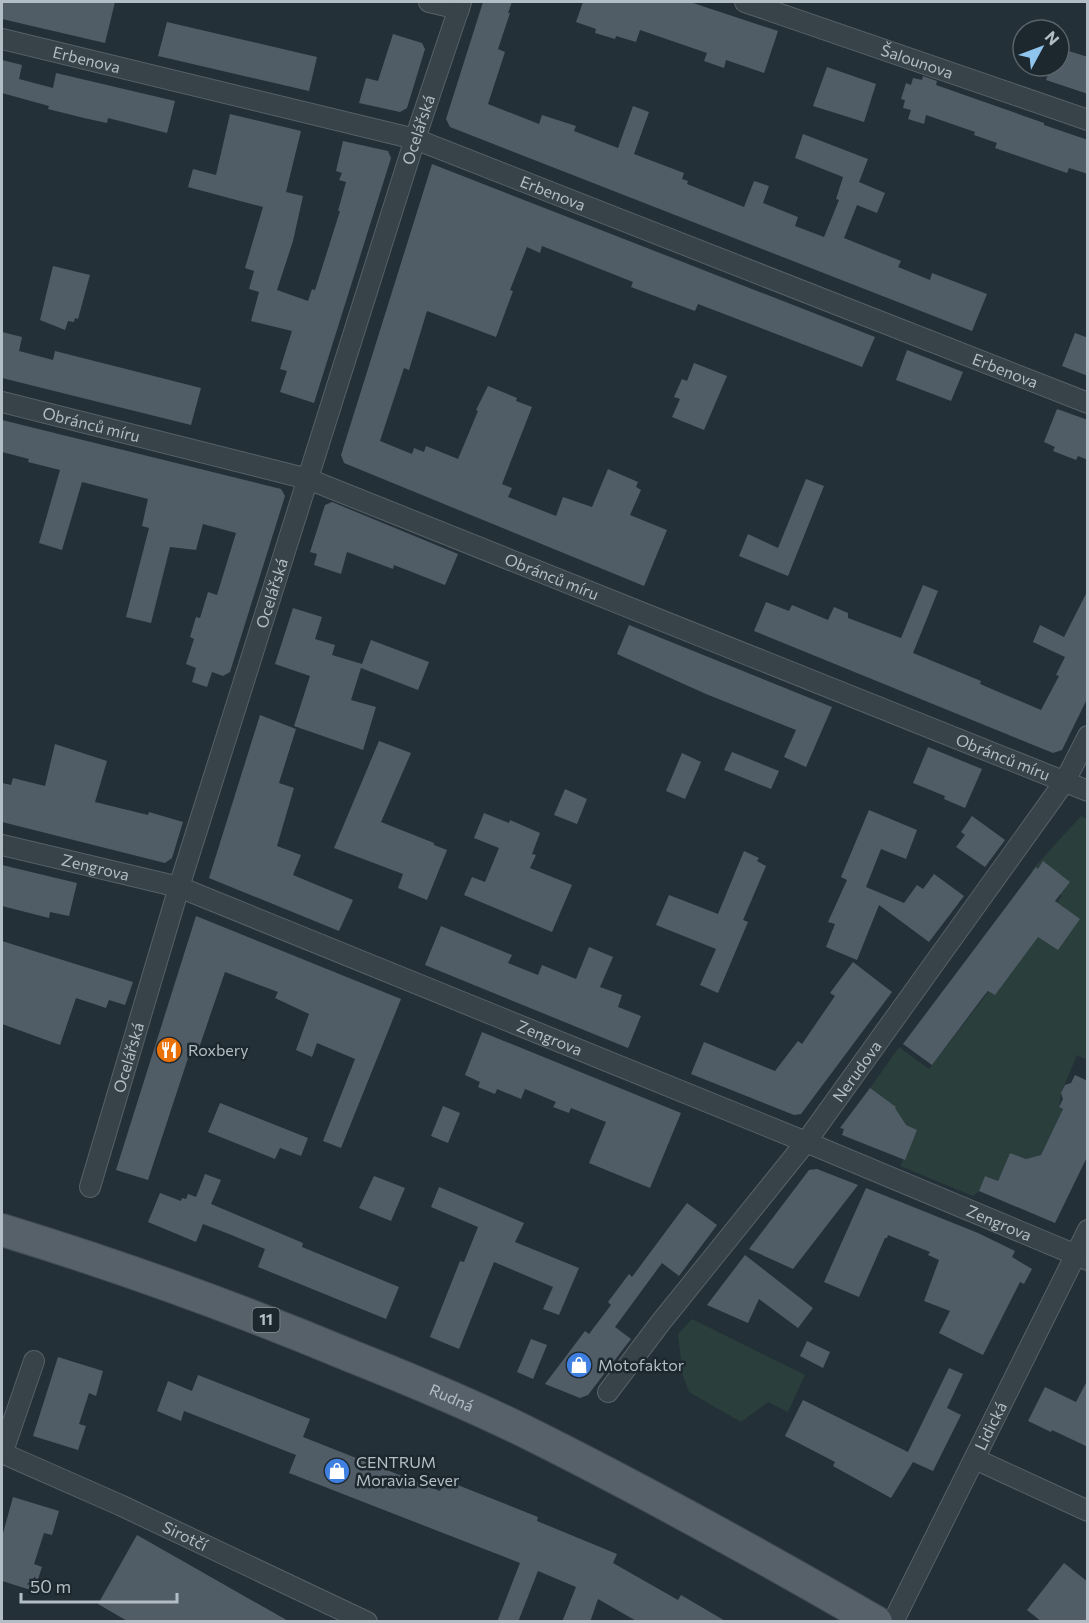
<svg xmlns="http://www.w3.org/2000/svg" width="1089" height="1623" viewBox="0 0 1089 1623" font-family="Commissioner,sans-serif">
  <rect width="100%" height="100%" fill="#243038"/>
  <g fill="#2a3e3b">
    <polygon points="1081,816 1087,819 1087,1060 1077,1055 1061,1093 1059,1107 1063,1109 1041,1155 1026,1159 1010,1153 998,1181 985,1176 979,1191 973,1196 900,1166 915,1135 863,1098 899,1047 929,1069 1062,896 1031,871"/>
    <polygon points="692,1319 805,1375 788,1412 768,1402 741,1422 689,1392 683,1376 678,1334"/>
  </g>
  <g fill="#505d67">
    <polygon points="2,2 115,2 105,43 2,19"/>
    <polygon points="483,2 512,2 508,13 510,13 498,49 505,52 488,104 539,124 542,115 576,126 574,131 618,148 633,106 649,112 634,154 684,173 682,179 688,181 687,184 744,207 754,181 769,186 763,203 798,217 795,226 824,237 839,200 836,199 843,177 795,158 803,134 868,159 859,182 885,193 877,213 857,205 844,238 901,261 898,267 930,280 932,273 987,294 972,331 450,127 446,119"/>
    <polygon points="583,2 690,2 778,31 764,73 726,60 724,68 704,61 707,53 640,30 636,42 616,36 615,39 595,33 596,29 576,22"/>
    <polygon points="167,22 317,57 309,91 158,56"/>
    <polygon points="393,34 422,43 425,49 407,108 400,112 359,103 366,78 378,81"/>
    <polygon points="1059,48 1088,57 1088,94 1046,80 1051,66 1059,66"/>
    <polygon points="2,60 22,65 19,79 53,88 56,73 175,101 167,133 108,118 107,123 84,118 48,109 49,106 2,93"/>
    <polygon points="827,67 876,84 864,122 813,106"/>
    <polygon points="923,76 937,81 936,85 1044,123 1044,125 1088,140 1088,174 1069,168 1067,173 995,148 997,143 974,135 975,132 926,115 924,124 908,119 911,110 903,108 905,100 901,99 906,83 911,85 913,78 922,80"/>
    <polygon points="230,114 301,131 286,192 303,196 293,241 277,290 308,301 312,289 315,290 340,211 338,211 346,182 339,180 342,173 336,171 343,141 388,151 391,158 314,403 280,392 287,371 280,369 292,331 251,321 259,292 249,289 254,271 245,268 263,207 188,187 193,169 216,175"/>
    <polygon points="432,164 875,337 862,367 698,304 695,311 660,298 631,287 633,282 542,246 540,253 527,247 510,290 513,291 496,337 427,311 409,370 404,368 380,441 412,454 414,448 424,452 426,446 458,459 478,411 476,410 488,386 517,398 516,401 532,407 502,484 512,488 508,497 556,516 563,497 592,507 608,469 638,482 636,487 641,490 630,515 667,530 644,586 344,463 341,455"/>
    <polygon points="53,266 90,275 78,319 75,318 74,322 68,321 65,330 40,320"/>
    <polygon points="2,332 22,337 19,351 53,360 55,351 201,388 191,425 2,378"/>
    <polygon points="1075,333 1088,338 1088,376 1062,366"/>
    <polygon points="907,350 963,372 951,401 896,380"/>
    <polygon points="694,363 727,376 704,430 672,417 680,399 674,397 682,379 687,381"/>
    <polygon points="1057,409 1088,420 1088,460 1078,456 1076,460 1053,451 1055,447 1044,442"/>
    <polygon points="2,420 281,489 285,496 230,672 223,676 212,672 207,687 192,682 196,668 186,664 194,639 190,637 196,617 200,618 208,592 217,595 236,533 203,524 196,550 170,547 151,623 126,617 149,528 142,526 148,499 82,482 62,550 39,543 60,470 28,462 29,459 2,452"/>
    <polygon points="806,479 824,486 788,576 739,556 748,534 778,548"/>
    <polygon points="332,502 458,554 445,585 394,565 393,569 347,552 341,574 314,565 317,554 310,552 325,505"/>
    <polygon points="923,585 938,591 913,653 981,681 980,684 1041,710 1059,676 1056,675 1065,657 1033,642 1040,625 1064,637 1088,590 1088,697 1062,750 1053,753 754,631 766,602 789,611 792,605 828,620 834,607 848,613 848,618 901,638"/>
    <polygon points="293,608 322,617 315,639 335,645 332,655 362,664 371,640 429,662 418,690 361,668 351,700 376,707 363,750 294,726 310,676 275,664"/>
    <polygon points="629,625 832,707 806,767 784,757 796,730 706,694 617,654"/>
    <polygon points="260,715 296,729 279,783 294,788 277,846 301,855 293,875 353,900 339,931 209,878"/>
    <polygon points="379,741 411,753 381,822 434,843 434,845 447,850 427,900 398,888 403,874 334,848"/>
    <polygon points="55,744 107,761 95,802 148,815 149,812 183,822 172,858 165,863 2,822 2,783 11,785 13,778 45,786"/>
    <polygon points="928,747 982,769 965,808 944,799 945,796 913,783"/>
    <polygon points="732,752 779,771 771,789 724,770"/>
    <polygon points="682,753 701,762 685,799 666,791"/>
    <polygon points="565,789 587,799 577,824 554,815"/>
    <polygon points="869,810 917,830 906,859 881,849 866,887 904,903 917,885 923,889 934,874 964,896 929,942 879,905 857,960 826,947 835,924 828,922 847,880 841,877"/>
    <polygon points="484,813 509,823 510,820 540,833 532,854 536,855 530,868 572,885 552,932 464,895 472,877 485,882 499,848 474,838"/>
    <polygon points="972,816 1005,840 985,867 956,847 965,835 961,832"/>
    <polygon points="744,851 759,858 757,861 766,866 743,920 748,922 718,993 700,985 716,949 656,925 669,895 718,914"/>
    <polygon points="1043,861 1070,882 1055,901 1080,919 1058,950 1038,937 995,995 988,991 983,997 932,1065 903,1044 1036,867 1038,869"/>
    <polygon points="2,865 77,883 69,916 50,912 49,918 2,906"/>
    <polygon points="196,916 401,999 341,1148 323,1141 355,1059 317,1043 312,1057 296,1050 309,1014 275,998 278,992 225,972 199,1048 192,1046 148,1180 116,1170"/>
    <polygon points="441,926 512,955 508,963 538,975 542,965 576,979 589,947 613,957 600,987 622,995 618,1007 641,1016 628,1048 425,965"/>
    <polygon points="2,941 133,982 125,1005 109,1000 106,1008 76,998 60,1045 2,1024"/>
    <polygon points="853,962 892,992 801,1114 794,1115 691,1074 704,1042 775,1071 798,1041 802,1044 835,996 830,993"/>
    <polygon points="482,1032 681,1113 650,1188 589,1163 606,1122 571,1108 569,1113 553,1107 556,1102 525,1089 521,1099 497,1089 495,1094 478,1087 480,1082 465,1075"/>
    <polygon points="1075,1075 1088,1081 1088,1155 1055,1223 979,1191 985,1176 998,1181 1010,1153 1026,1159 1041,1155 1063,1109 1059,1107 1063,1099 1061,1093 1065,1085 1071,1083"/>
    <polygon points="870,1088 896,1107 895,1108 906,1125 917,1130 905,1160 842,1135 844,1129 840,1128"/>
    <polygon points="220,1103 308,1138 301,1156 280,1148 275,1159 208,1132"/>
    <polygon points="443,1106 460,1113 448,1143 431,1136"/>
    <polygon points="817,1169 858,1185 793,1269 749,1249 809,1170"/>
    <polygon points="205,1174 221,1180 211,1204 303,1243 302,1247 399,1287 386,1319 258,1267 265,1249 229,1234 203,1224 196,1242 148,1222 160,1193 181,1201 182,1198 186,1199 188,1194 196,1197"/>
    <polygon points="374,1176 405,1188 391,1221 359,1208"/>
    <polygon points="439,1187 524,1223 515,1242 579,1268 559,1315 543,1309 553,1287 494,1262 459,1349 430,1337 460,1261 464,1262 478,1227 431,1207"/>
    <polygon points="866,1188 978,1233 1015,1251 1012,1257 1032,1269 1024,1284 1020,1282 983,1355 939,1333 950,1311 924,1301 939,1260 928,1255 930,1252 888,1235 887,1238 885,1238 859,1297 824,1282"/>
    <polygon points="687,1203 717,1225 679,1276 662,1263 615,1327 631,1339 588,1395 580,1398 545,1384 585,1331 589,1334 611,1305 608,1302 629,1274 632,1277"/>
    <polygon points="745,1255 813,1308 798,1328 759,1299 748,1323 707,1305"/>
    <polygon points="531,1339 547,1345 533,1379 517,1372"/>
    <polygon points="807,1341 830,1352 823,1368 800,1356"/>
    <polygon points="58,1357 103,1371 96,1396 89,1393 79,1424 86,1426 78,1450 33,1436"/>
    <polygon points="949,1368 963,1374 947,1408 961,1415 933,1471 913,1462 891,1498 833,1466 835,1462 785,1436 803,1400 908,1452"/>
    <polygon points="198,1375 310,1419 303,1437 440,1491 445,1480 538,1517 537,1521 617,1554 613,1563 678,1600 681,1595 727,1622 638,1622 598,1599 590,1622 562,1622 576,1587 538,1571 518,1622 497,1622 520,1563 289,1473 296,1455 184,1411 181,1421 157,1411 168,1381 192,1391"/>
    <polygon points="1088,1379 1088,1447 1052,1430 1051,1432 1028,1421 1045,1387 1076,1402"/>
    <polygon points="13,1497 59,1511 52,1535 44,1533 34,1564 42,1567 34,1591 2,1581 2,1537"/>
    <polygon points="137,1535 290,1622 129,1622 98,1604"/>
    <polygon points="1064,1563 1088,1582 1088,1622 1042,1622 1027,1610"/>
  </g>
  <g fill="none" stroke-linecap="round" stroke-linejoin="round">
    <g stroke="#566067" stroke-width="22">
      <g id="street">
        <polyline points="429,2 459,9"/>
        <path id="s1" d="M745,2L1088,120"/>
        <path id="s2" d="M2,39L415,139L1088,403"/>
        <path id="s3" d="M2,402L308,479L1088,791"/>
        <path id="s4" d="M2,845L179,887L806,1142L1088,1260"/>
        <path id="s5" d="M90,1187L179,887L415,139L461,2"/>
        <path id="s6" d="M608,1392L661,1322L806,1142L1065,781L1088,736"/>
        <path id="s7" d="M2,1453L120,1505L367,1622"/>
        <polyline points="2,1454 34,1361"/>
        <polyline points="975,1459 1088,1511"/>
        <path id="s8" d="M893,1622L1088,1230"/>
      </g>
    </g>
    <g stroke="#414b52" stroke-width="34">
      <g id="primary">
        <path id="s9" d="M2,1230C120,1266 236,1308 351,1356C409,1379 467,1403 524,1431C643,1490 760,1555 876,1622"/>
      </g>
    </g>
    <use href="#street" stroke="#384249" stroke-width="20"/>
    <use href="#primary" stroke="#566169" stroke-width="32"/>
  </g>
  <defs>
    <g id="restaurant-disc" transform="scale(1.35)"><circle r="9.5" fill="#e8710a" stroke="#1d272e"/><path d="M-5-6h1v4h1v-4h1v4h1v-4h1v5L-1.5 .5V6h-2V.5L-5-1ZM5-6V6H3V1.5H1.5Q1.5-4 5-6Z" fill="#fff"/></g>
    <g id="shop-disc" transform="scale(1.35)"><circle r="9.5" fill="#3f7fe0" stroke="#1d272e"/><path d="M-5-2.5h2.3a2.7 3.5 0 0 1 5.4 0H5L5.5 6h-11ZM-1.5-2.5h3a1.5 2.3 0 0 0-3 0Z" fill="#fff"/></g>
  </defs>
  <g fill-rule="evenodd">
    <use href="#restaurant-disc" x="169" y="1050"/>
    <use href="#shop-disc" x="579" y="1365"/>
    <use href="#shop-disc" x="337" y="1471"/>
  </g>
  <g text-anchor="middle" stroke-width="5" stroke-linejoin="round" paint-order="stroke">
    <rect fill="#1d272e" stroke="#869098" stroke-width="1.5" x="252.5" y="1308" width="27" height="24" rx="4.5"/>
    <g font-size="15" font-weight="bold" fill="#b3bdc5">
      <text x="266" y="1325">11</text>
    </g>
    <g font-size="16" fill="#b3bdc5" stroke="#1d272e">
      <text dy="6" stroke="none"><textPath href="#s2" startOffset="87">Erbenova</textPath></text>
      <text dy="6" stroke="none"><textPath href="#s1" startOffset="182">Šalounova</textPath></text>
      <text dy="6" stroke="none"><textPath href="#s5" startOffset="1107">Ocelářská</textPath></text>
      <text dy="6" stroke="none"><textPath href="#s2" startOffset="573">Erbenova</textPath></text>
      <text dy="6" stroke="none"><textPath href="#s2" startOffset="1059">Erbenova</textPath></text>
      <text dy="6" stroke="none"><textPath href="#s3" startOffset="92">Obránců míru</textPath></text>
      <text dy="6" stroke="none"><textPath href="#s3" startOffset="578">Obránců míru</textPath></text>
      <text dy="6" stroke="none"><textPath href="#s5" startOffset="621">Ocelářská</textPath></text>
      <text dy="6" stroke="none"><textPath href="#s3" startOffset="1064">Obránců míru</textPath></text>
      <text dy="6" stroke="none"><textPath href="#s4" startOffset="96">Zengrova</textPath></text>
      <text dy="6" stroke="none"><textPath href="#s4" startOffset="582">Zengrova</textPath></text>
      <text dy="6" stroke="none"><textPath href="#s5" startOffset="135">Ocelářská</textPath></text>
      <text dy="6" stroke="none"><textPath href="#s6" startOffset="406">Nerudova</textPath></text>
      <text dy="6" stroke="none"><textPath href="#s4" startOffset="1068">Zengrova</textPath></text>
      <text dy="6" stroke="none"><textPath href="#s9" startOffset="480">Rudná</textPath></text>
      <text dy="6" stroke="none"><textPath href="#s8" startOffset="219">Lidická</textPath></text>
      <text dy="6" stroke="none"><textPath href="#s7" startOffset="201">Sirotčí</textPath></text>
    </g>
    <g font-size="16" fill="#b3bdc5" stroke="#1d272e" text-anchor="start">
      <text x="188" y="1056">Roxbery</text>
      <text x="598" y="1371">Motofaktor</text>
      <text x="356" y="1468">CENTRUM<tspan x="356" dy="18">Moravia Sever</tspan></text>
    </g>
  </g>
  <rect width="1089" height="1623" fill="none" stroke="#b3bdc5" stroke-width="6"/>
  <g transform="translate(1041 48) rotate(49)"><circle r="28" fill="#1d272e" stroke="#59636a" stroke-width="1.5"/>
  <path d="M0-4.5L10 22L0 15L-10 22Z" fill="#8fc4ed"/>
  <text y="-9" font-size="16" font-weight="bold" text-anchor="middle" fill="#b3bdc5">N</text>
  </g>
  <path d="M21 1593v9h156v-9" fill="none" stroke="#b3bdc5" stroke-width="3"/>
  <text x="30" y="1593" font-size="18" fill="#b3bdc5" stroke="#1d272e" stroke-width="4.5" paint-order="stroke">50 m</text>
</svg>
